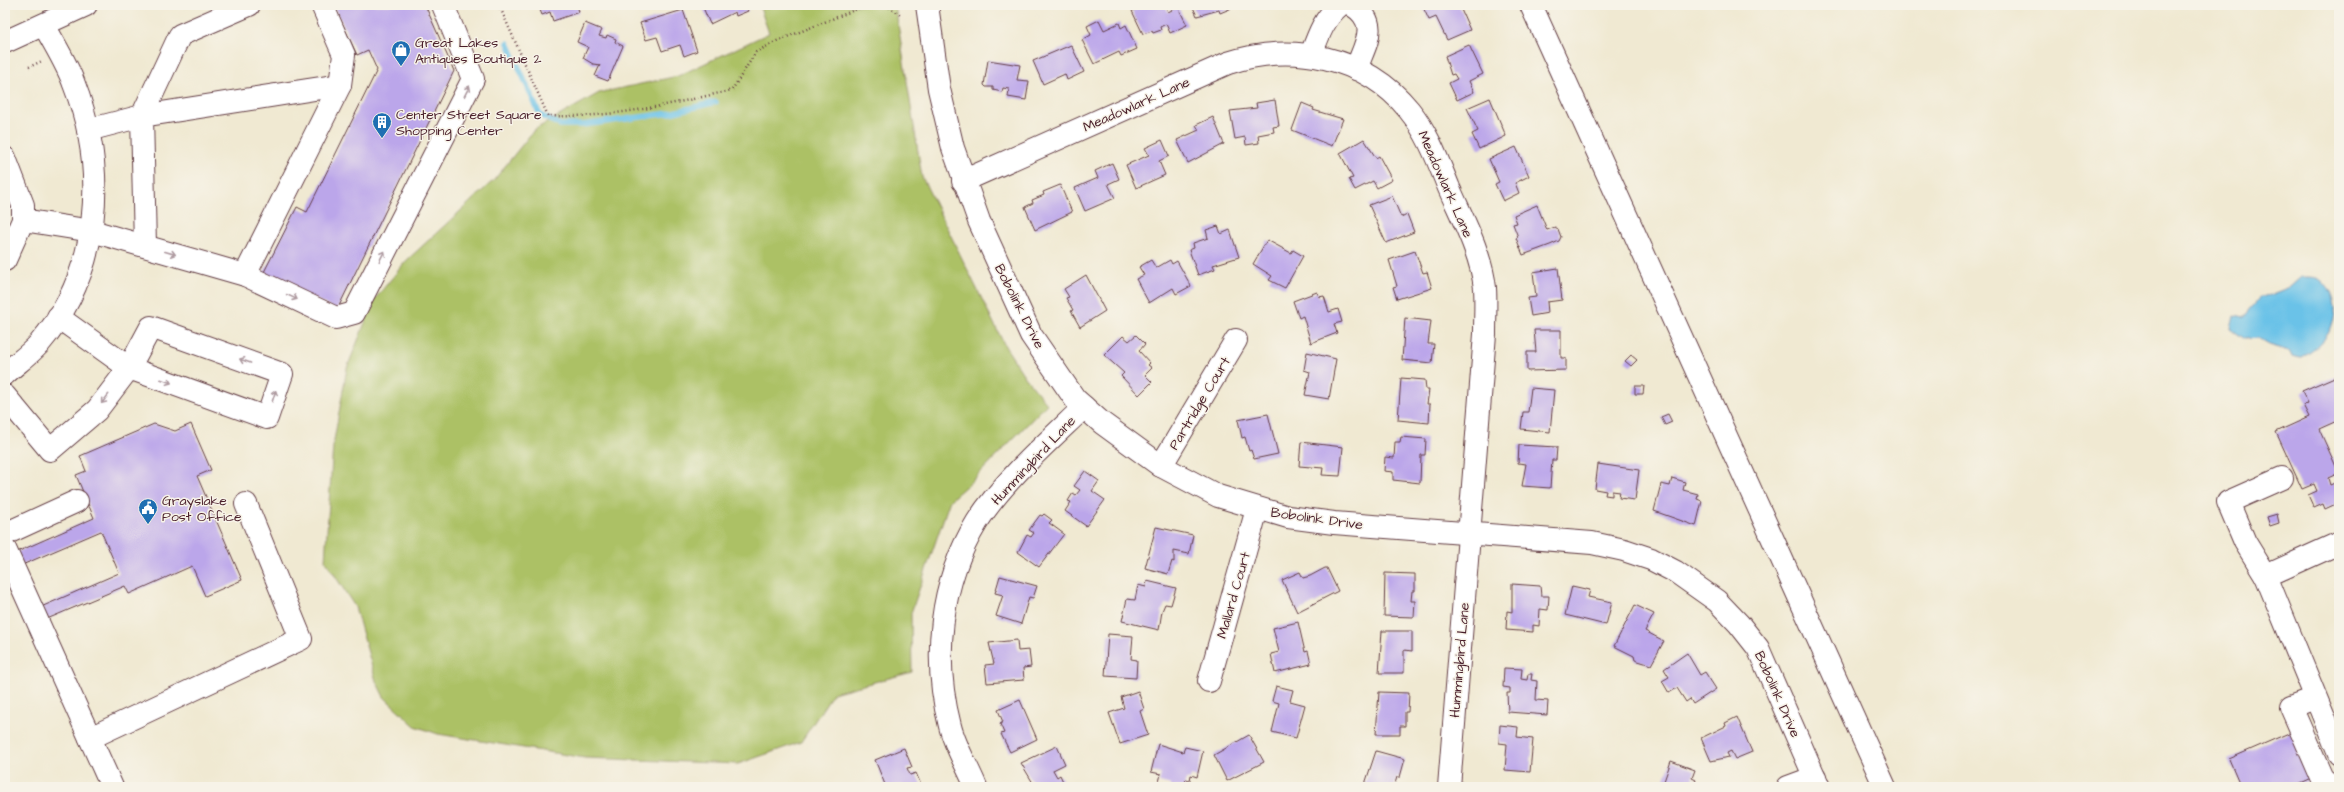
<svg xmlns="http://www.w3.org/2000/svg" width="2344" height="792" viewBox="0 0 2344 792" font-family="'Architects Daughter',sans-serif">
  <rect width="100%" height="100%" fill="#f7f3e8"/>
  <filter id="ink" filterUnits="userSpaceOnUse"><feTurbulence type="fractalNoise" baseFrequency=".025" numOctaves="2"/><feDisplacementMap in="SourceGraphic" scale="8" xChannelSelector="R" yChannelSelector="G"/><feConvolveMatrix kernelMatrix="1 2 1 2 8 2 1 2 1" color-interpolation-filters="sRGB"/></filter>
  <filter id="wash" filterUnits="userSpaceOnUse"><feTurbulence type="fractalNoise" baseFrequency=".012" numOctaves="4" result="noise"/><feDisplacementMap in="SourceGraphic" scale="16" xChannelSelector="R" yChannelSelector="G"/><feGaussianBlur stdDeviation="0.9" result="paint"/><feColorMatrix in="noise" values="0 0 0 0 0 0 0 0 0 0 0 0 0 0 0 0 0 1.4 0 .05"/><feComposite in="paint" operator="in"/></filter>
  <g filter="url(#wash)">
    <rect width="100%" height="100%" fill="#f0e9d2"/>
    <polygon fill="#acc165" stroke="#7b7048" points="759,5 895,5 922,177 1005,346 1025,377 1047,404 973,480 950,500 911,613 912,672 833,693 801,742 738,764 585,758 438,734 415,726 384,697 376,681 355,607 325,560 333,446 347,368 374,300 406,261 494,180 534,130 599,93 678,76 769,33"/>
    <path fill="#6bc2e8" stroke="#5a708a" d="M2301,277C2321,277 2320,278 2331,292C2344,320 2324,347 2299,359L2292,357L2289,350L2268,344L2258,338L2245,339L2231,329L2234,316L2243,318L2259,299L2290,287Z"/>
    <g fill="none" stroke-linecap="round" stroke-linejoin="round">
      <polyline stroke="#6bc2e8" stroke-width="5.5" points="508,43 540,115 560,125 583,125 670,113 716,102"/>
    </g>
    <g id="blocks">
      <g fill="#bba6ea">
        <polygon points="334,5 425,5 454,71 337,310 263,274 297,207 307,212 377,70 368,50 357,55"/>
        <polygon points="538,5 577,5 579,12 553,21 550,12 542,15"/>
        <polygon points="702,5 745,5 748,11 736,16 735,12 710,24"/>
        <polygon points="1145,5 1165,5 1168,12 1178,7 1187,25 1170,33 1166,24 1160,27 1161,30 1153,33 1152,31 1143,34 1132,11"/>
        <polygon points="1192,5 1236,5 1237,6 1220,13 1219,10 1197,16"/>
        <polygon points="1422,5 1442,7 1459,5 1470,30 1447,40 1436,17 1429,20"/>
        <polygon points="683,10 697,51 684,56 680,45 662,51 657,37 646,40 640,23"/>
        <polygon points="1099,20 1104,30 1119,23 1121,28 1126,25 1137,49 1121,56 1119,52 1094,64 1082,40 1091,35 1087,26"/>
        <polygon points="585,23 602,30 599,36 606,38 607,35 616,39 615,42 623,46 608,81 595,76 600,65 593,64 583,58 588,47 577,42"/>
        <polygon points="1071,45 1084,72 1067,80 1065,74 1043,84 1033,61"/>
        <polygon points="1469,45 1483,74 1469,81 1474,92 1457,100 1449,83 1457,79 1454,74 1451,75 1445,56"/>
        <polygon points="988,60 1020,65 1017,80 1029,81 1026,100 1008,97 1009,89 1003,88 1002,92 993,90 993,87 986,87 984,85"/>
        <polygon points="1490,98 1506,136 1479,149 1472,134 1478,131 1467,108"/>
        <polygon points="1275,100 1279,126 1273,127 1274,132 1258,135 1259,143 1246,145 1245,137 1235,139 1230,111 1257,108 1256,103"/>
        <polygon points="1302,103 1314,108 1313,110 1343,119 1332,146 1292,130"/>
        <polygon points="1213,117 1224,144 1188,163 1177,140 1199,130 1196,125"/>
        <polygon points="1364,139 1376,158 1379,156 1392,180 1377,188 1373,181 1355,190 1349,179 1353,178 1340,153"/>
        <polygon points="1162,140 1169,156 1159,161 1165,175 1136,188 1126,165 1149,155 1145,148"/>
        <polygon points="1516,147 1529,176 1515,183 1519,193 1503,201 1495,184 1499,182 1489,159"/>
        <polygon points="1112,163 1119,179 1108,184 1115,198 1085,211 1075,188 1098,178 1095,171"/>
        <polygon points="1060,185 1072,212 1035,230 1025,207 1033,203 1032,200 1044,195 1043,192"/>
        <polygon points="1392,196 1401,217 1407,214 1414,232 1386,243 1369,205"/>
        <polygon points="1537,205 1547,230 1555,227 1558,229 1561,237 1559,241 1550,245 1523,255 1516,238 1518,237 1513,224 1517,223 1514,215"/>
        <polygon points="1218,226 1221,234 1230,230 1239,257 1213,265 1215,269 1198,275 1189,250 1194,248 1193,243 1208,238 1206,230"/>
        <polygon points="1267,240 1291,253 1293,250 1303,256 1285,288 1269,280 1272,276 1253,264"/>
        <polygon points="1415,251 1423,273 1427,272 1432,288 1397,299 1393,287 1397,286 1389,260"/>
        <polygon points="1151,260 1156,268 1170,260 1172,264 1177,261 1191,286 1176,294 1173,288 1149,303 1136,279 1144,275 1139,267"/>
        <polygon points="1558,268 1562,300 1547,302 1548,313 1531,316 1528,298 1536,297 1533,272"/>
        <polygon points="1086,275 1105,311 1080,327 1071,311 1073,310 1066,298 1069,297 1064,289"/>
        <polygon points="1317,292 1319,297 1324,296 1329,312 1338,309 1342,322 1334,324 1337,333 1311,343 1303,316 1299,318 1293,301"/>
        <polygon points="1405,318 1431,321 1428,344 1434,344 1432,363 1402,360"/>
        <polygon points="1534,330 1561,330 1561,358 1566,358 1566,370 1527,371 1527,352 1536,352"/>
        <polygon points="1136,335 1145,344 1139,351 1150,363 1148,365 1152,368 1145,375 1152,382 1139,395 1121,376 1124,373 1104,355 1123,336 1129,341"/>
        <polygon points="1307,352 1336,359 1329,399 1305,395 1310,372 1304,370"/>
        <polygon points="1631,355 1637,360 1631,366 1625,361"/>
        <polygon points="2339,375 2339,420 2319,429 2339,473 2328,478 2330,485 2339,481 2339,497 2336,499 2338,503 2325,509 2323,504 2314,508 2308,495 2317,491 2314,484 2302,489 2276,432 2309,417 2303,405 2308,403 2302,391"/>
        <polygon points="1401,378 1425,380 1426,390 1429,390 1427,404 1430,404 1429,423 1398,420"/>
        <polygon points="1635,386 1644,386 1643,394 1635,394"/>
        <polygon points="1531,388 1554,390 1550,432 1521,429 1523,412 1528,412"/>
        <polygon points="1268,414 1278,454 1254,459 1251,450 1249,451 1245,437 1242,438 1238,420"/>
        <polygon points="1668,414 1672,422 1665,425 1661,417"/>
        <polygon points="154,424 175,431 191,424 211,470 197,476 242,580 205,596 192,566 129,594 125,586 47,619 41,607 119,573 101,531 22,565 17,552 94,518 76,475 86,471 80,456"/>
        <polygon points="1401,437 1426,439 1425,455 1421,455 1420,483 1393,480 1393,472 1384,471 1385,457 1394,458 1395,442 1400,442"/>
        <polygon points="1301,442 1343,447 1340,476 1322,475 1323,468 1299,466"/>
        <polygon points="1519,445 1557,447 1556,460 1552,460 1550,488 1522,486 1526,464 1518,463"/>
        <polygon points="1598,464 1639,470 1635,500 1619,498 1620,492 1612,491 1612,496 1605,495 1606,491 1595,489"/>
        <polygon points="1085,471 1099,481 1092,491 1105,500 1086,526 1065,511 1071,502 1068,501 1073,493 1076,495 1080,490 1074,486"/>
        <polygon points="1672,478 1685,482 1683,490 1698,494 1697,499 1702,501 1696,526 1654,511 1661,484 1670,486"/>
        <polygon points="1044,514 1052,520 1049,523 1064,534 1039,567 1018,552 1027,535 1031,537 1034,533 1029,530 1040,515 1042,516"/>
        <polygon points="2277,514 2279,523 2270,526 2267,517"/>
        <polygon points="1156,527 1193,535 1189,554 1174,551 1174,562 1172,561 1168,574 1145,568"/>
        <polygon points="1325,568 1327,568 1338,591 1297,612 1282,580 1300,572 1303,578 1310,576"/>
        <polygon points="1385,573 1415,574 1415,591 1412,591 1411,601 1415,601 1414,617 1384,616"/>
        <polygon points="1000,576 1037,586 1033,598 1029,597 1021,624 996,616 1003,595 995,593"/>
        <polygon points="1147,581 1176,588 1171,605 1165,604 1162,611 1159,630 1122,621 1127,599 1135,600 1138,585 1146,587"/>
        <polygon points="1512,584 1540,586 1541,596 1549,596 1548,610 1540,609 1539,626 1533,625 1533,632 1506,630 1507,611 1512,612"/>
        <polygon points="1572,586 1590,590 1588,597 1612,602 1606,625 1565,615"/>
        <polygon points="1635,605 1654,614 1645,631 1664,641 1651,665 1635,660 1634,656 1614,646"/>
        <polygon points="1298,622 1305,652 1308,651 1311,664 1275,673 1271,654 1279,652 1273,628"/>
        <polygon points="1382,631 1412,631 1412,651 1404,650 1404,673 1379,673"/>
        <polygon points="1108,634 1133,636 1131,659 1137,660 1136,678 1105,676"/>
        <polygon points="1017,640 1018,651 1029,650 1031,667 1023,668 1024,680 987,683 985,665 994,664 989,643"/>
        <polygon points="1687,653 1700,675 1705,672 1716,689 1693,704 1690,699 1686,702 1677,688 1669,693 1662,681 1669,677 1664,669"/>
        <polygon points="1504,668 1522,669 1521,679 1527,680 1528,674 1532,674 1531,680 1537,681 1536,700 1548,701 1547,715 1508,712 1507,693 1510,693 1510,688 1503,687"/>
        <polygon points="1276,686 1293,690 1290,701 1305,705 1296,738 1272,732 1279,703 1272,701"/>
        <polygon points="1138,691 1144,709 1140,711 1148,735 1120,744 1109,713 1124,708 1121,697"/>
        <polygon points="1379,692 1409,693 1408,712 1405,712 1405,726 1400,726 1400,734 1376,734"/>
        <polygon points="1020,700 1037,739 1010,752 1001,734 1004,733 1000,724 1003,722 998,710"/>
        <polygon points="1737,717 1752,752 1735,759 1731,751 1727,753 1729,757 1711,761 1701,738 1726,726 1725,723"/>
        <polygon points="1500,725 1518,727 1517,737 1533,739 1530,772 1505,770 1507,744 1499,743"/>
        <polygon points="2291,732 2312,779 2294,787 2241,787 2229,759"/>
        <polygon points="1249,735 1264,762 1227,781 1214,755"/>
        <polygon points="1158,744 1183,752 1185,747 1203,751 1197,777 1191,775 1190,780 1186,779 1184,787 1171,787 1172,785 1159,782 1161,774 1151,772"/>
        <polygon points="1057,746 1065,764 1053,770 1057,777 1060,775 1065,786 1025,787 1033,783 1021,763"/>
        <polygon points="904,748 912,767 907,768 910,775 916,773 922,787 903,787 902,785 886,787 875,760"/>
        <polygon points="1376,751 1405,759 1400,777 1397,777 1394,787 1364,787"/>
        <polygon points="1671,761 1695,770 1692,778 1696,780 1693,787 1662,787"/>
      </g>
    </g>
  </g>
  <g filter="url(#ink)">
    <use href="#blocks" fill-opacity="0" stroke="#633d44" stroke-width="1"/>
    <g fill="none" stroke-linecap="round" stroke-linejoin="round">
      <g stroke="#633d44" stroke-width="24">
        <g id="minor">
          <polyline points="927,5 939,89 953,148 979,221 1031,335 1075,399 1102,423 1161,466 1218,496 1288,517 1334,523 1592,543 1624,550 1651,559 1676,572 1717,601 1739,624 1758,648 1819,787"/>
          <path d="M1352,5C1381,23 1365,44 1356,69"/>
          <polyline points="1531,5 1885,787"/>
          <polyline points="5,42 86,5"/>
          <path d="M1311,55C1318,36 1324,18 1340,5"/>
          <polyline points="88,130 142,116 180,35 249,5"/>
          <polyline points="5,158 23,205 23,220 5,260"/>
          <path d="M963,181L1228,63C1292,42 1365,56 1409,110C1428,133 1438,161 1449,188C1463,220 1481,253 1485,288C1486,303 1485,319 1485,334L1449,787"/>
          <polyline points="23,220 92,231 245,275 336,318 354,313 473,79 443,5"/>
          <polyline points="145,246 142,116 340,85"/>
          <polyline points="245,275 340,85 344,55 322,5"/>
          <path d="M5,374C16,364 29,355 39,344C101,272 108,171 74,84C67,64 54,44 44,25"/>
          <polyline points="5,396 50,450 97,410 129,368 151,327 282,374 267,418 129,368 58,317"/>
          <polyline points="1161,466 1236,340"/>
          <polyline points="5,534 77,501"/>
          <polyline points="2339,543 2266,576 2339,754"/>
          <polyline points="5,549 112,787"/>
          <polyline points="2266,576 2245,542 2228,502 2282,478"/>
          <polyline points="1209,681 1257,509"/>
          <polyline points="2315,698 2291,707 2322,778 2333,787"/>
          <polyline points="90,738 301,639 246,504"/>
          <path d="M976,787C968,767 955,747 950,726C932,658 940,582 977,522C1003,481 1050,440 1084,407"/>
          <polyline points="1788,787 1815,777"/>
        </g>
      </g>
      <g stroke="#633d44" stroke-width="2.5" stroke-dasharray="1 3" stroke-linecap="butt">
        <path d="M499,5L548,116C614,118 668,105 732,90L756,52L777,41L867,5"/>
        <polyline points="886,5 901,15"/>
        <polyline points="29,67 42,61"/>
      </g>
      <use href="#minor" stroke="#fff" stroke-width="22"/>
    </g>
    <defs><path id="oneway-shaft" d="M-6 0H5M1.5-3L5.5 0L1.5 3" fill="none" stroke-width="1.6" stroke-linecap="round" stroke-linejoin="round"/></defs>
    <g stroke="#ae9aa0">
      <use href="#oneway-shaft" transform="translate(467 91) rotate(-63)"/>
      <use href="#oneway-shaft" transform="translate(170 253) rotate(16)"/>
      <use href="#oneway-shaft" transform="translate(382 256) rotate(-63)"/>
      <use href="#oneway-shaft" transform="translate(292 297) rotate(25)"/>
      <use href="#oneway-shaft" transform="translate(245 361) rotate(-160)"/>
      <use href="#oneway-shaft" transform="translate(166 381) rotate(20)"/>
      <use href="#oneway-shaft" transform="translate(274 396) rotate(-72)"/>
      <use href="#oneway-shaft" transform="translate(105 399) rotate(128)"/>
    </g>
  </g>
  <defs>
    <g id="shop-pin" transform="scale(1)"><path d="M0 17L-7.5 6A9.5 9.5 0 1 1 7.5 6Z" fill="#1f6fb2" stroke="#f7f3e8"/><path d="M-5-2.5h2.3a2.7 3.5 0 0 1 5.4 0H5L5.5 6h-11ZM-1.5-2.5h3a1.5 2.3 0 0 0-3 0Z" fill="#fff"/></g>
    <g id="building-pin" transform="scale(1)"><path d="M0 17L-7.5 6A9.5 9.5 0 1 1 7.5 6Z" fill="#1f6fb2" stroke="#f7f3e8"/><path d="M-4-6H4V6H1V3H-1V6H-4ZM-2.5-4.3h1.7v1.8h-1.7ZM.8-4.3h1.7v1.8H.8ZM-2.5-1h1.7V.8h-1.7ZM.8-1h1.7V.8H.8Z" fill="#fff"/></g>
    <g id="civic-pin" transform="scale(1)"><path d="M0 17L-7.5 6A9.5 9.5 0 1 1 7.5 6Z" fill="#1f6fb2" stroke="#f7f3e8"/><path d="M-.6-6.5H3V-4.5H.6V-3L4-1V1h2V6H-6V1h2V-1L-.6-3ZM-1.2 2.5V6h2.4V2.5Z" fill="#fff"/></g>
  </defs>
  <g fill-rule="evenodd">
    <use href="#shop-pin" x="401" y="50"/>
    <use href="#building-pin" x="382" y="122"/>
    <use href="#civic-pin" x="148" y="508"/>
  </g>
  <g text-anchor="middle" stroke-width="3" stroke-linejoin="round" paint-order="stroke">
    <g font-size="14" fill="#4a1f2b" stroke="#f7f3e8" text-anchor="start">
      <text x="415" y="47">Great Lakes<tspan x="415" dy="16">Antiques Boutique 2</tspan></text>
      <text x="396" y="119">Center Street Square<tspan x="396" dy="16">Shopping Center</tspan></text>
      <text x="162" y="505">Grayslake<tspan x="162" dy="16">Post Office</tspan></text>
    </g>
    <g font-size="14" fill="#4a1f2b" stroke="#f7f3e8">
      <text transform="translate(1136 104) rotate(-24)" y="5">Meadowlark Lane</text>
      <text transform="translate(1446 184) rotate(66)" y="5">Meadowlark Lane</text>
      <text transform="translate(1020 306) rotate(63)" y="5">Bobolink Drive</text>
      <text transform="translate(1199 403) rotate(-59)" y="5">Partridge Court</text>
      <text transform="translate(1033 460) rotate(-47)" y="5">Hummingbird Lane</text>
      <text transform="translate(1317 518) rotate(8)" y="5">Bobolink Drive</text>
      <text transform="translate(1233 595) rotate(-74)" y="5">Mallard Court</text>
      <text transform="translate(1459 660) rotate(-85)" y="5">Hummingbird Lane</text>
      <text transform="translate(1778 694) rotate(66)" y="5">Bobolink Drive</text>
    </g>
  </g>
  <rect width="2344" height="792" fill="none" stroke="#f7f3e8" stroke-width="20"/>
</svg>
